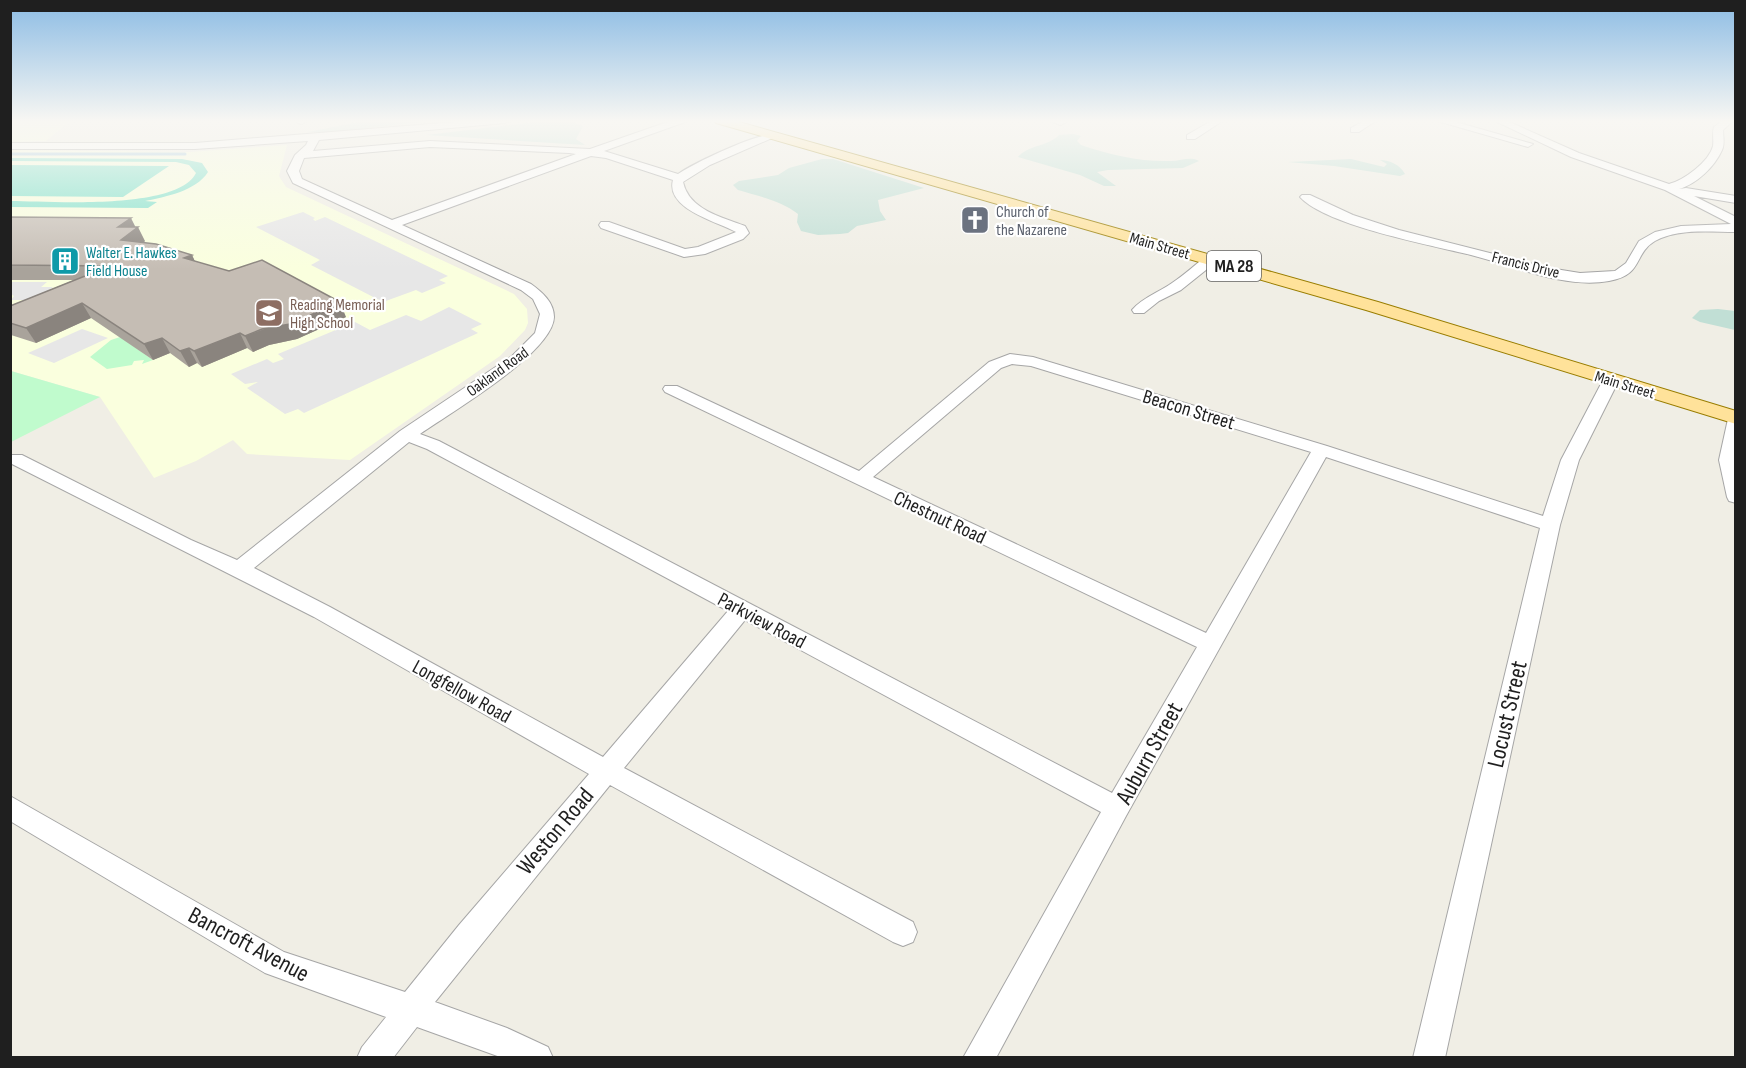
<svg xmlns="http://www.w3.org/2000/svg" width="1746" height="1068" viewBox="0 0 1746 1068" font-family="'Sofia Sans Condensed',sans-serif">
  <rect width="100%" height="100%" fill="#f0eee5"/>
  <g fill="#faffde">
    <polygon points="11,120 71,120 46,141 11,142"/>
    <polygon points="287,145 279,176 286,187 514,294 527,309 528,323 525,330 500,356 350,460 247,454 233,440 196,461 154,478 100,397 11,371 10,150 189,152"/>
  </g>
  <g fill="#c1dfd5">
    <polygon points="369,120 439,120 333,132 308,132"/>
    <polygon points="568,121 583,126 576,139 585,145 426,135 536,122"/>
    <path d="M1073,134L1081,136L1077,141L1081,145C1111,155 1140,162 1171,161C1181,161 1191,156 1199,161L1183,168L1108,170L1097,172L1116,186H1104L1080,175L1018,157C1028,145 1049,146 1059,135Z"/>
    <path d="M822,159H833L924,188L878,200L880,211L886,220L857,226L848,233L840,234L818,235L801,231L797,222L798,214C782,201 758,196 738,190L733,185L739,181L778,175L789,168Z"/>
    <path d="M1351,159L1384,167L1387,164L1380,160C1390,160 1400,165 1405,174L1400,176L1334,166L1288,162Z"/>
    <polygon points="1718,309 1735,311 1735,330 1700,322 1692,318 1700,310"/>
  </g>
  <g fill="#c0fbcd">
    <polygon points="120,337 153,360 142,364 144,360 134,361 132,365 107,369 90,357 111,340"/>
    <polygon points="11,371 100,397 11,442"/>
  </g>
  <g fill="#80e2ca">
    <path d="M11,158L182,159L202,163L208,172C196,191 165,197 145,201L157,202L148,208L11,207V201C48,201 177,211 196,173L189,165L176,162L11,161Z"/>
    <polygon points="11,165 169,166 123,197 11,196"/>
  </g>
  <g fill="#e7e7e7">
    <polygon points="303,212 315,218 313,219 315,221 325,217 448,276 439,280 446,283 422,293 416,290 383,302 311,265 320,260 256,227"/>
    <polygon points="11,282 47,282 41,287 53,287 35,300 11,300 14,296 11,294"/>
    <polygon points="449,307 482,324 471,329 478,333 304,413 298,409 285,414 247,388 258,382 245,384 231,374 267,359 273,363 284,359 278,354 355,322 370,330 406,315 421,321"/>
    <polygon points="82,329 108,338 54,363 28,353"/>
  </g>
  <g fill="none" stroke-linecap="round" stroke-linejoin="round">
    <polyline stroke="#a3c9df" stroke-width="3" points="10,154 185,154"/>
    <g stroke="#a6a6a6" stroke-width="2">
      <g id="minor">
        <polygon points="298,120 309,120 302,124 298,123"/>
        <path d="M480,120H510L505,123L319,140L313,151L430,141L590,149L673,120H686L685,122L604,151L678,174C692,164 768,127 779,135L710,165L683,182C689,210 722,217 745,226L749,233L743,239L705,254L684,257L601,228L599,225L601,222H609L685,249L698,247L736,232C718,222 665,209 673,180L606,158L591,156L402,225L531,284C542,292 554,302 554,317C553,353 450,413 420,434L439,441L1112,793L1197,647L665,392L663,389L665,386H677L859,471L989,362L1010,354L1033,357L1327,446L1543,516L1561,460L1603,380L1611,375L1617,377L1619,380L1579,460L1560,525L1445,1058H1413L1540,528L1326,457L1126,816L996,1058H963L1101,812L745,620L624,768L913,922L917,932L913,942L903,946L893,942L610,785L435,1002L507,1028L548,1047L553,1058H503L417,1027L393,1058H357L362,1047L386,1017L265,973L10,821V796L284,952L405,992L459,925L589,774L314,617L10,463V455H22L191,540L237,560L400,431L512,356L535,333L540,314L533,299L521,290L293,183L287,171L295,155L306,145L308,141L195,149H10V143H195ZM430,147L569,153L576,154L392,220L302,179L299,171L304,158ZM1012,364L1031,366L1311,452L1206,633L873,477L1001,368ZM409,442L427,449L728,611L603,757L330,607L254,568Z"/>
        <polygon points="1047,120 1063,120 1066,122 1061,125"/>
        <polygon points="1213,120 1224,120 1195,139 1187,139 1187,135"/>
        <polygon points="1366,120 1377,120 1359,132 1351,132 1351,128"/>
        <polygon points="1434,120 1449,120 1533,144 1528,147"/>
        <path d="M1493,120H1505L1579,153L1669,184C1684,180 1709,162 1713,146C1714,140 1712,133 1714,127L1723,120H1734L1723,130C1723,136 1725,144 1722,150C1715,166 1697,184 1679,189L1686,188L1736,196V203L1694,196L1736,217V232C1710,232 1678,228 1655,241C1633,254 1644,275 1609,281C1564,289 1515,266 1471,255C1431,245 1327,226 1300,197L1302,195H1310L1353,215L1399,230L1549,268L1580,273L1615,271L1626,263L1639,241L1655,232L1681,226L1731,224L1665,190L1571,157Z"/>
        <path d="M1211,255L1216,256L1218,259L1216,262L1181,290L1159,301L1144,313H1134L1132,310C1143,297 1158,293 1172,283C1184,275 1195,265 1206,256Z"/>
        <polygon points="1736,414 1736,503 1729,501 1727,497 1719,460 1728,419"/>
      </g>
    </g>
    <g stroke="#997d00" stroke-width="2">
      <polygon id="major" points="714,120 732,120 1378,302 1736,411 1736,424 1366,310 716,123"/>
    </g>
    <use href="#minor" fill="#fff" fill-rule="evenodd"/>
    <use href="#major" fill="#ffe29a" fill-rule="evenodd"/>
  </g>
  <polygon fill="#a9a39b" points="10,217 145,241 143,243 192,255 195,262 346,317 297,339 269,345 253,352 247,348 202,367 197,363 189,367 170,353 153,360 91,318 36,343 11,335 10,306 74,280 10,280"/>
  <g fill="#8a847e">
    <polygon points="131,218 136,228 138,227 145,241 129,255 121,240 118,227"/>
    <polygon points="192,255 199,270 184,258"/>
    <polygon points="340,302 346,317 297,339 269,345 253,352 245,336"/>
    <polygon points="82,303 91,318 36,343 26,328"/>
    <polygon points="240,333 247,348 202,367 194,351"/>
    <polygon points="162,338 170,353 153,360 144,344"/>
    <polygon points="189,348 197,363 189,367 180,351"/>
  </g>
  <polygon fill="#c5bdb4" stroke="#8a847e" stroke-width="1.5" points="10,217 131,218 118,227 138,227 121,240 156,244 192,255 184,258 229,271 262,260 340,302 290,324 262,329 245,336 240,333 194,351 189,348 180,351 162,338 144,344 82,303 26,328 10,323 10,306 110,266 10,265"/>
  <linearGradient id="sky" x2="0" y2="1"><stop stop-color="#8cbce4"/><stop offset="0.45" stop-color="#f8f7f3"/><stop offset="1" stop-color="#f8f7f3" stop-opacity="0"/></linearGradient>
  <rect width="1746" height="269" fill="url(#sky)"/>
  <defs>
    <g id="church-square" transform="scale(1.5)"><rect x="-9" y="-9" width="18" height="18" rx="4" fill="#6b7280" stroke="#fff"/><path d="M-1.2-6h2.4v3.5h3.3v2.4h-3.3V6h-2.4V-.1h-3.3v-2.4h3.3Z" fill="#fff"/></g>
    <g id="building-square" transform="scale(1.5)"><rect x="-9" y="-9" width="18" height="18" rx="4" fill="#0f9aa8" stroke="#fff"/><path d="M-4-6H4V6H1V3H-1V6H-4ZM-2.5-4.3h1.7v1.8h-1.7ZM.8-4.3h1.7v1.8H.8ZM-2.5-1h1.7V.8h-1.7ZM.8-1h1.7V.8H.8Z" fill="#fff"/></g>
    <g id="school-square" transform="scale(1.5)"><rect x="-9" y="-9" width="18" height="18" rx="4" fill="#8d6e63" stroke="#fff"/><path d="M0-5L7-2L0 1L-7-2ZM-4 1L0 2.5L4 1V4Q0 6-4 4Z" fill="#fff"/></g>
  </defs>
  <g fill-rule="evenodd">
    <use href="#church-square" x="975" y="220"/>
    <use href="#building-square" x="65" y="261"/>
    <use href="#school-square" x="269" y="313"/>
  </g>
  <g text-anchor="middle" stroke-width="4.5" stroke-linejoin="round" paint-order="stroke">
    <g font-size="16" fill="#5b616d" stroke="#fff" text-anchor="start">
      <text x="996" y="217">Church of<tspan x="996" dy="18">the Nazarene</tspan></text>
    </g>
    <g font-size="16" fill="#1f1f1f" stroke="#fff">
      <text transform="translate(1160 245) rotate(16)" y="6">Main Street</text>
      <text transform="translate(1526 264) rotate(14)" y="6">Francis Drive</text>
      <text transform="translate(497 371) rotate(-36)" y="6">Oakland Road</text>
      <text transform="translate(1625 384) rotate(17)" y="6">Main Street</text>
    </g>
    <g font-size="16" fill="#0d838f" stroke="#fff" text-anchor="start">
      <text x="86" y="258">Walter E. Hawkes<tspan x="86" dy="18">Field House</tspan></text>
    </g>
    <g font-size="16" fill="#785e54" stroke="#fff" text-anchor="start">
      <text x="290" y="310">Reading Memorial<tspan x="290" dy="18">High School</tspan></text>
    </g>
    <rect fill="#fff" stroke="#626262" stroke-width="1.5" x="1207" y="251" width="54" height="30" rx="4.5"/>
    <g font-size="18" font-weight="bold" fill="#1f1f1f">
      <text x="1234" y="272">MA 28</text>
    </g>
    <g font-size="20" fill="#1f1f1f" stroke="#fff">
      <text transform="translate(1189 409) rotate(17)" y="7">Beacon Street</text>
      <text transform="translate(940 517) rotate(25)" y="7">Chestnut Road</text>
      <text transform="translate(762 620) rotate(28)" y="7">Parkview Road</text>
      <text transform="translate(462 691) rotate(29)" y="7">Longfellow Road</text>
    </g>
    <g font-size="24" fill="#1f1f1f" stroke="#fff">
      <text transform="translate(1507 714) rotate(-77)" y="8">Locust Street</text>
      <text transform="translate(1149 753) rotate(-61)" y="8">Auburn Street</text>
      <text transform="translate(555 831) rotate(-50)" y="8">Weston Road</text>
      <text transform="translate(249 944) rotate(28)" y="8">Bancroft Avenue</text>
    </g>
  </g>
  <rect width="1746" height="1068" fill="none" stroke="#1f1f1f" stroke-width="24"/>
</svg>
